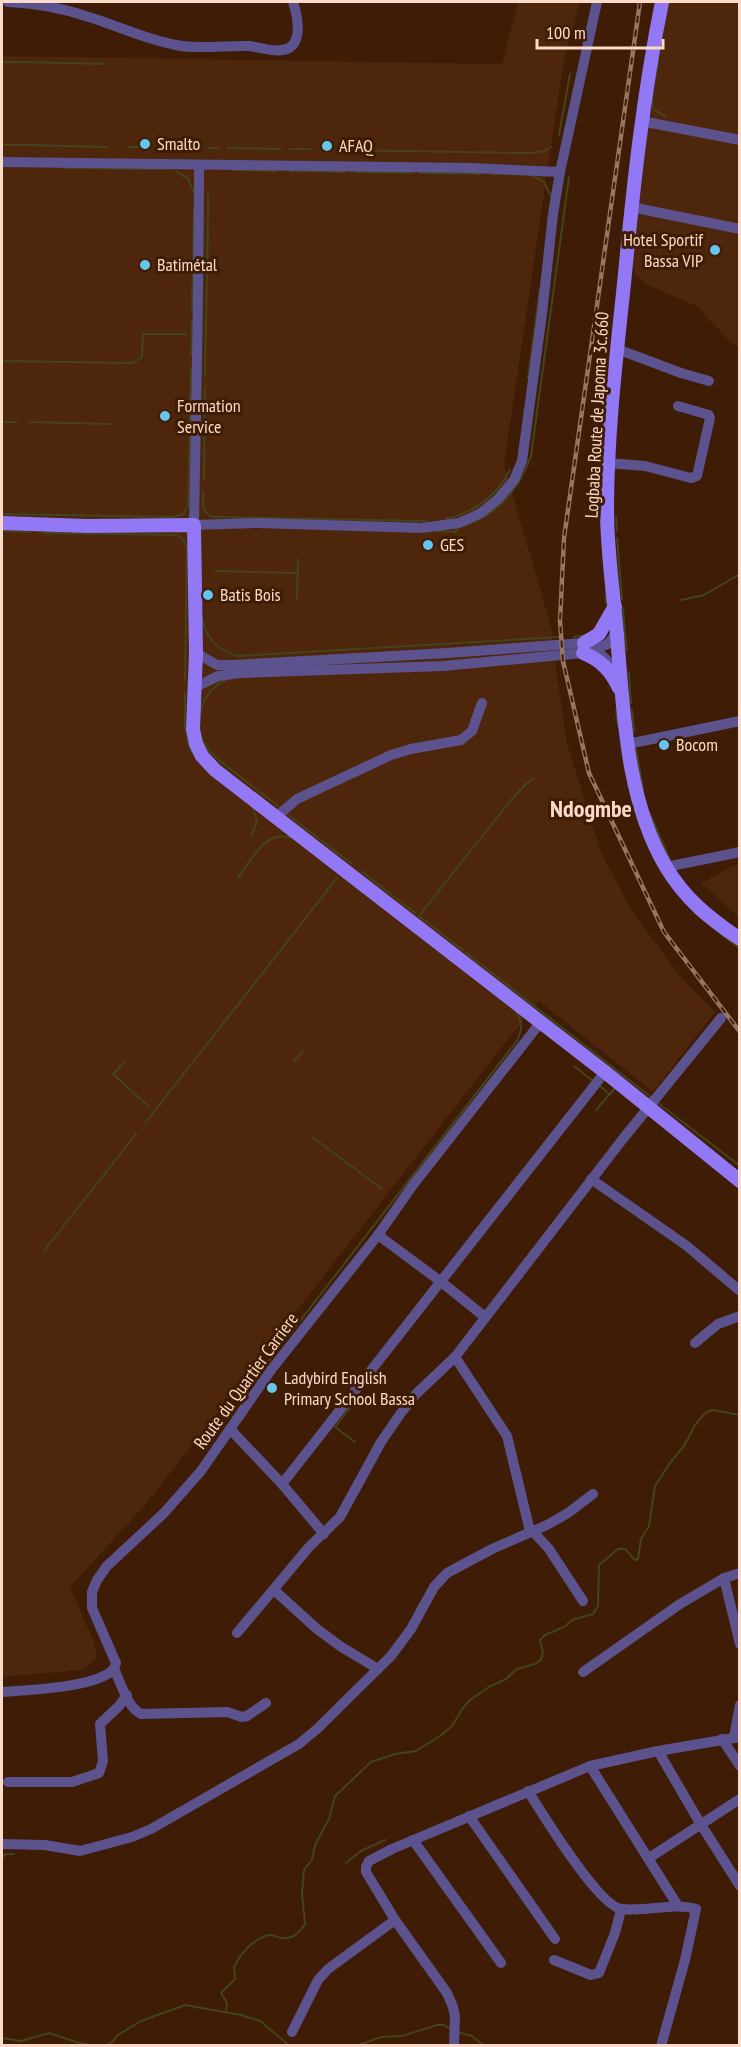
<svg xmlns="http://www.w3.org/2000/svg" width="741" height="2047" viewBox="0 0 741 2047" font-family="'PT Sans Narrow',sans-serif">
  <rect width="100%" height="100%" fill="#3f1c05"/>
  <g fill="#4d260c">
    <polygon points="518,2 580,2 563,65 504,465 552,630 555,662 567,743 600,850 631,910 682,979 715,1012 653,1092 539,1001 509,1038 146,1504 70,1587 93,1640 97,1658 83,1670 2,1677 2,56 502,64"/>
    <polygon points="665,2 739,2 739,348 730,342 698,307 646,284 635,273 631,257 638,192"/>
    <polygon points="739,863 739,917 701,883"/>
  </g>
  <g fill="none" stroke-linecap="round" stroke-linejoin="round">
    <g stroke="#43441b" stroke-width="2">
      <polyline points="2,62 17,62"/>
      <polyline points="18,62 106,64"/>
      <polyline points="655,78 658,63"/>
      <polyline points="653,94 652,104 654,110 665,116"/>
      <polyline points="559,135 570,74"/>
      <polyline points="2,145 25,145"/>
      <polyline points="26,145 107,147"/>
      <polyline points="129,147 143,147"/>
      <polyline points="156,147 198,148"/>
      <polyline points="209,148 218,148"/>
      <polyline points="228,148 281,149"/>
      <polyline points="290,149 310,149"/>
      <polyline points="339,150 531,153 544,151 551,147"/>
      <polyline points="62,168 170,169"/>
      <polyline points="233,170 276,171"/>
      <polyline points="290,171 345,172"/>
      <polyline points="177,172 188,178 194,193"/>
      <polyline points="356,172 410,173"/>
      <polyline points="420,173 482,174"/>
      <polyline points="491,174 499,174"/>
      <polyline points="531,175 544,182 551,196"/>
      <polyline points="192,310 194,207"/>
      <polyline points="191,355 192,322"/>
      <polyline points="2,361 133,363 142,357 143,334 186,334"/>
      <path d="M205,376C206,315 208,256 208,195"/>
      <polyline points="528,378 540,289"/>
      <polyline points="2,422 17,422"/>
      <polyline points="30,422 110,424"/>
      <polyline points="204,480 205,387"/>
      <path d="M203,491C203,502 201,512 213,517L426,521"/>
      <polyline points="2,514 174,517 183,514 188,506 191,368"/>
      <polyline points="616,517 617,531"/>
      <path d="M446,519C475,512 496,497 510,470"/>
      <path d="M464,526C498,514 519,490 531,456L569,177"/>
      <polyline points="2,531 31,532"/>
      <polyline points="435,531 456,532 456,529 459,528"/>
      <polyline points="43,533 176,535 183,539 187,548 185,681"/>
      <polyline points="617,538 622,600"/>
      <polyline points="215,571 298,573"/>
      <polyline points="606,588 606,603"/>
      <polyline points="297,599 298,560"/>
      <polyline points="681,600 704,595 740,574"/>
      <polyline points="202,604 202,595"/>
      <polyline points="623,608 625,635"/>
      <path d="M202,618C205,638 219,651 238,656L560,637"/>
      <polyline points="625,636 627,650"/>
      <polyline points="574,637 586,635"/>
      <polyline points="629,672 630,690"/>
      <polyline points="630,692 631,703"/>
      <polyline points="185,693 185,727 189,746"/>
      <polyline points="616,710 618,726"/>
      <polyline points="632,710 634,732"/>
      <path d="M200,714C203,698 211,687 226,680"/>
      <polyline points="201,737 207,748 216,758 278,806"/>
      <polyline points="636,749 643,789"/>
      <polyline points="191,750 197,760"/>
      <polyline points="534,778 526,784 510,801 419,916 652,1098"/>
      <polyline points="649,812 671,862"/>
      <polyline points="287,814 352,864"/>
      <polyline points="251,836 257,822 253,807"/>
      <polyline points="362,872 415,913"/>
      <path d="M238,878C251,860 266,828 293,838"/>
      <polyline points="695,913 740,949"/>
      <polyline points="124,1062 113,1074 148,1106"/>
      <polyline points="294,1062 303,1051"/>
      <polyline points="574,1066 593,1081"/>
      <polyline points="600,1086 609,1094"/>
      <polyline points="658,1103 740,1166"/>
      <polyline points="596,1110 615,1088"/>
      <polyline points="146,1122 337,878"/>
      <polyline points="312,1137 382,1189"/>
      <polyline points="44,1251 136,1134"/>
      <path d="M262,1370L516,1042C523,1031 523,1021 515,1010"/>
      <polyline points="355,1442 335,1427 359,1396"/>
      <polyline points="2,1860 5,1854 14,1854"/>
      <polyline points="346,1863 361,1851 385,1840"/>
      <path d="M226,2012L227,2003L221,1993L235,1979L234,1967C240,1954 254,1938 269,1935C275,1934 276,1938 282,1938C293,1940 300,1932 305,1924L302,1893L304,1870L312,1860L315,1845L329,1819L335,1796L371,1762L395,1754L416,1751L440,1736L452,1726L463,1708L470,1700L489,1687L506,1679L517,1669L535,1664L541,1660L543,1653L540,1640L545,1635L564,1627L572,1620L593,1614L598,1606L599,1565L618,1549H625L635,1560L638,1559L641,1539L649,1526L655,1486L670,1463L684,1446L695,1425L705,1413L712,1410L740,1415"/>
      <polyline points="457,2032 472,2036 484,2046"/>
      <polyline points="2,2038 21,2041 49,2033 76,2042 95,2046"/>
      <polyline points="105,2046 112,2042 118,2035 141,2021 185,2005 241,2015 260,2021 290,2046"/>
      <polyline points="356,2046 381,2037 402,2036 437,2025 444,2025 450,2029"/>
    </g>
    <g stroke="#5c528e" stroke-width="10">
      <path d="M8,2C36,3 62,8 89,17C118,26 145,39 176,45C199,50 224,45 249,46C260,47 278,54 289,48C303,40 297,14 293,2"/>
      <polyline points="641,121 740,140"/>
      <polyline points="2,162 472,168 560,172"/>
      <path d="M199,165C199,285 196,405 194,525L257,523L422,528L459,523L481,513L498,499L514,480L522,461L542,314L553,214L560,172L597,2"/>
      <polyline points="631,207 740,229"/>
      <polyline points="617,349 681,373 709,381"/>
      <polyline points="608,463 645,466 691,478 697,476 710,418 709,415 678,406"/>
      <polyline points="196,653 217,665 234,665 447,653 584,643 597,650 616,670"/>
      <polyline points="194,688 218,676 240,673 443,666 583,653 608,644 617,632"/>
      <polyline points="628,744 740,721"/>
      <polyline points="276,817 297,799 391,755 411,749 461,740 472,731 482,703"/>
      <polyline points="666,867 740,852"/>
      <polyline points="591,1179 687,1246 740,1291"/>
      <polyline points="378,1235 440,1281 485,1317"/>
      <polyline points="695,1343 718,1324 740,1316"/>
      <polyline points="230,1429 282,1484 324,1534"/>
      <polyline points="282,1484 605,1072"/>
      <polyline points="724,1578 740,1644"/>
      <polyline points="274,1590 317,1629 340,1646 378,1669"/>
      <polyline points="583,1601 549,1549 529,1527 507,1436 455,1357 622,1140 721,1018"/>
      <polyline points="237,1633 309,1547 340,1517 381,1442 401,1413 416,1394 455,1357"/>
      <path d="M114,1669C121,1683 127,1707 141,1714L227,1712L242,1717L247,1716L266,1703"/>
      <polyline points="583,1672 680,1604 724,1578 740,1573"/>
      <path d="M2,1692C28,1690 96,1688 114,1669L116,1663L92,1608V1592L97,1580L107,1566L164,1513L201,1471L271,1370L378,1235L413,1185L540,1023"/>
      <polyline points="734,1737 740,1705"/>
      <polyline points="722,1739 740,1766"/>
      <polyline points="658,1751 700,1823 740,1886"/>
      <polyline points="590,1766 678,1906"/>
      <polyline points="8,1782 72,1782 99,1773 103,1761 100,1724 119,1706 127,1695"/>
      <path d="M528,1791C542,1813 599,1907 622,1909C646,1912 673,1902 696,1909L685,1960L661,2046"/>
      <polyline points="469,1816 555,1939"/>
      <polyline points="413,1840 501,1963"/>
      <polyline points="2,1844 45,1845 80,1851 132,1837 151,1829 299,1744 317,1729 391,1656 411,1629 434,1587 447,1573 492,1549 547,1525 568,1513 593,1494"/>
      <polyline points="649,1858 740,1799"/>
      <polyline points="554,1960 591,1975 599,1973 615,1933 621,1910"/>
      <polyline points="292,2032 318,1980 328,1969 395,1920"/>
      <polyline points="454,2046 455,2017 453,2007 447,1993 395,1920 366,1872 366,1867 369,1861 392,1849 590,1766 658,1751 740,1737"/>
    </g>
    <g stroke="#9278f5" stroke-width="14">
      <path d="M662,2C643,95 633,189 624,284C616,359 607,435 607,510C607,556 615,602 618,648C624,721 628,803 666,867C685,899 710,919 740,939"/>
      <polyline points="2,523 87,526 194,525 196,653 193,729 196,744 202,756 215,770 605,1072 740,1181"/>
      <polyline points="584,643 599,634 615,606"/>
      <path d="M583,653C601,660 611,671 619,688"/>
    </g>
    <g stroke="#977561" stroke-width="4.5">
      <polyline id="rail" points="640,2 564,538 560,621 563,661 589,773 664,932 740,1032"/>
    </g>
    <use href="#rail" stroke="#3f1c05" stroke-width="2" stroke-dasharray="7" stroke-linecap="butt"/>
  </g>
  <g fill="#66c4ef" stroke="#3f1c05" stroke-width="2">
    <circle cx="145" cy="144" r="6"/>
    <circle cx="327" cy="146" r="6"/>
    <circle cx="715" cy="250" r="6"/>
    <circle cx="145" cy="265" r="6"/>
    <circle cx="165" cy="416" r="6"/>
    <circle cx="428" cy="545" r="6"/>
    <circle cx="208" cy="595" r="6"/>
    <circle cx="664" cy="745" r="6"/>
    <circle cx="272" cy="1388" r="6"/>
  </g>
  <g text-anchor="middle" stroke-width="6" stroke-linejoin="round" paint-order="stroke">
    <g font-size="18" fill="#fadac9" stroke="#3f1c05" text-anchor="start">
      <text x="157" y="150">Smalto</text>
      <text x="339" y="152">AFAQ</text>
      <text x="703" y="246" text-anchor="end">Hotel Sportif<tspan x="703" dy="21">Bassa VIP</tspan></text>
      <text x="157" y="271">Batimétal</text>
      <text x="177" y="412">Formation<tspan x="177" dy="21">Service</tspan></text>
      <text x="440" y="551">GES</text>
      <text x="220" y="601">Batis Bois</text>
      <text x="676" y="751">Bocom</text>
      <text x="284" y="1384">Ladybird English<tspan x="284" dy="21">Primary School Bassa</tspan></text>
    </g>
    <g font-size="18" fill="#fadac9" stroke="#3f1c05">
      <text transform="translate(597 415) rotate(-87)" y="6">Logbaba Route de Japoma 3c.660</text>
      <text transform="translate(246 1381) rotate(-54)" y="6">Route du Quartier Carriere</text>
    </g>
    <g font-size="24" font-weight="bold" fill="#fadac9" stroke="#3f1c05">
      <text x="591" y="817">Ndogmbe</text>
    </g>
  </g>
  <rect width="741" height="2047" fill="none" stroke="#fadac9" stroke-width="6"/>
  <path d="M537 39v9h126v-9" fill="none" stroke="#fadac9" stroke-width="3"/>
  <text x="546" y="39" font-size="18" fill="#fadac9" stroke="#3f1c05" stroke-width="4.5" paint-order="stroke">100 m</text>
</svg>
